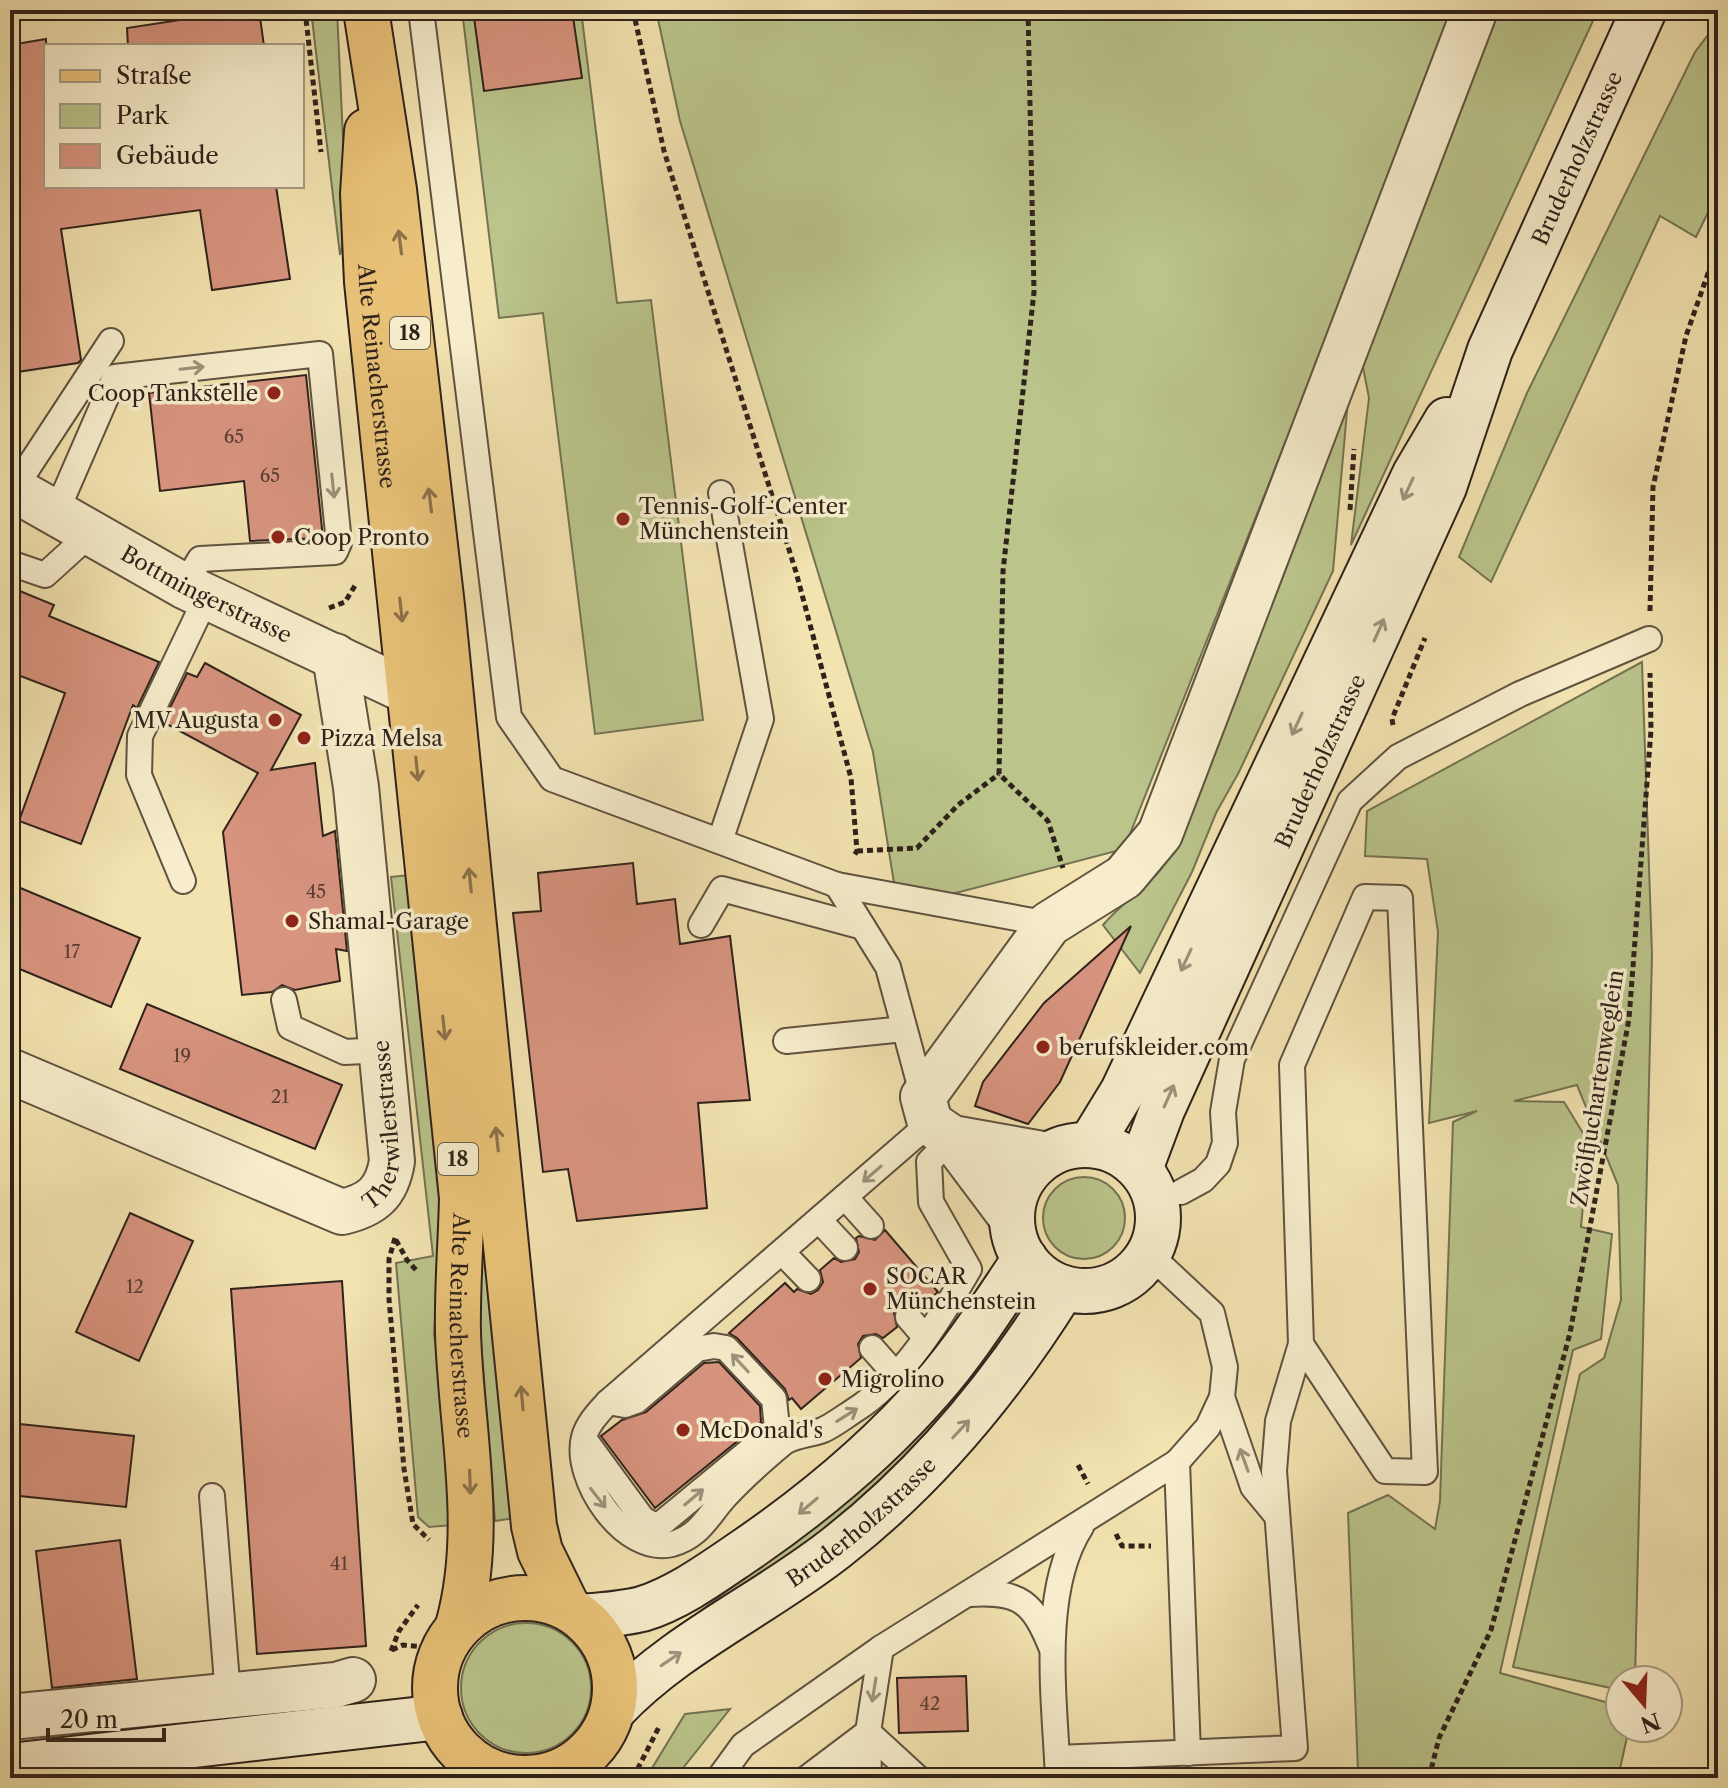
<svg xmlns="http://www.w3.org/2000/svg" width="1728" height="1788" viewBox="0 0 1728 1788" font-family="'Libre Caslon Text',serif">
  <rect width="100%" height="100%" fill="#f2e3b0"/>
  <filter id="stains"><feTurbulence type="fractalNoise" baseFrequency=".0025" numOctaves="4"/><feColorMatrix values="0 0 0 0 .2 0 0 0 0 .09 0 0 0 0 .02 0 0 0 .5 -.17"/></filter>
  <radialGradient id="worn" r=".72"><stop offset=".6" stop-color="#630" stop-opacity="0"/><stop offset="1" stop-color="#630" stop-opacity=".3"/></radialGradient>
  <g fill="#bac48b" stroke="#747353" stroke-width="2">
    <polygon points="311,10 337,10 347,224 340,255"/>
    <polygon points="462,10 581,10 617,303 651,300 703,720 595,734 543,313 499,318"/>
    <polygon points="656,10 1457,10 1124,849 898,908 873,752 680,121"/>
    <polygon points="1492,10 1598,10 1351,545 1369,398 1361,357"/>
    <polygon points="1718,22 1718,192 1696,237 1660,216 1491,582 1459,557 1527,393 1695,52"/>
    <path d="M1349,388L1333,571L1239,772L1216,813L1192,872L1140,973L1103,925C1118,907 1136,895 1153,878C1174,857 1185,827 1197,801Z"/>
    <polygon points="1642,662 1652,955 1635,1680 1620,1680 1620,1690 1513,1667 1580,1374 1604,1358 1621,1300 1618,1185 1577,1085 1514,1101 1564,1102 1589,1143 1581,1227 1612,1234 1601,1339 1573,1350 1500,1673 1620,1706 1620,1728 1629,1728 1618,1778 1324,1778 1358,1771 1348,1513 1388,1495 1435,1529 1440,1501 1453,1122 1477,1111 1429,1123 1438,932 1427,859 1365,856 1367,811"/>
    <polygon points="410,875 443,1200 434,1334 448,1437 453,1525 429,1527 418,1517 396,1263 433,1256 391,877"/>
    <polygon points="475,1025 522,1517 495,1521 478,1303"/>
    <circle cx="1084" cy="1218" r="41"/>
    <polygon points="1026,1288 1043,1298 939,1434 840,1529 704,1627 698,1613 836,1507"/>
    <circle cx="526" cy="1688" r="65"/>
    <polygon points="730,1709 675,1778 646,1778 685,1714"/>
  </g>
  <g fill="#d8947f" stroke="#2f221b" stroke-width="2">
    <polygon points="245,10 259,10 264,46 128,46 127,28"/>
    <polygon points="473,10 572,10 582,78 484,91"/>
    <polygon points="46,39 46,186 276,186 290,279 212,290 200,210 61,229 81,360 78,363 10,373 10,45"/>
    <polygon points="306,375 323,538 250,541 244,481 160,491 149,393"/>
    <polygon points="10,587 54,605 49,616 159,662 137,708 133,705 81,844 19,821 65,693 10,672"/>
    <polygon points="205,663 301,715 271,770 315,763 323,836 335,831 347,951 336,949 340,981 295,990 282,985 272,992 242,995 223,832 258,773 163,722 187,673 197,677"/>
    <polygon points="633,863 637,904 675,899 680,944 730,936 750,1100 698,1103 707,1208 577,1221 568,1169 543,1172 513,913 541,911 538,873"/>
    <polygon points="18,887 140,938 111,1007 10,965 10,907"/>
    <polygon points="1131,926 1060,1082 1028,1124 975,1106 983,1082 1044,1003"/>
    <polygon points="147,1004 342,1085 315,1149 120,1069"/>
    <polygon points="130,1213 193,1241 139,1361 76,1332"/>
    <polygon points="885,1230 938,1292 920,1307 912,1303 899,1305 894,1313 897,1327 883,1338 876,1334 863,1336 858,1344 861,1358 801,1409 792,1398 789,1400 785,1389 737,1338 729,1333 785,1283 794,1292 797,1289 811,1294 818,1290 823,1282 820,1270 834,1258 841,1262 855,1259 859,1252 856,1238 859,1236 875,1240"/>
    <polygon points="342,1281 366,1646 257,1654 231,1289"/>
    <polygon points="719,1362 760,1406 761,1422 655,1508 601,1436 622,1420 646,1412 704,1363"/>
    <polygon points="10,1423 134,1436 126,1507 10,1495"/>
    <polygon points="120,1540 137,1679 52,1688 36,1551"/>
    <polygon points="966,1676 968,1731 899,1733 897,1678"/>
  </g>
  <g fill="none" stroke-linecap="round" stroke-linejoin="round">
    <g stroke="#605240" stroke-width="28">
      <g id="service">
        <polyline points="421,10 509,717 552,779 837,885 1049,924"/>
        <polyline points="14,489 111,341"/>
        <polyline points="55,515 115,377 320,354 339,543 335,552 200,559 184,586"/>
        <polyline points="10,563 45,575 89,535"/>
        <polyline points="720,841 761,719 721,493"/>
        <polyline points="183,881 139,775 140,736 207,596"/>
        <polyline points="837,885 888,967 923,1097"/>
        <polyline points="701,925 722,889 863,927"/>
        <polyline points="284,1000 290,1027 345,1052 382,1050"/>
        <polyline points="786,1041 904,1029"/>
        <path d="M930,1123L608,1402C599,1412 588,1423 584,1437C573,1478 624,1556 672,1544C700,1536 707,1517 725,1497C742,1478 764,1459 783,1443C794,1435 811,1435 823,1430C834,1425 844,1417 855,1410C904,1379 940,1319 969,1269L931,1202L929,1162L952,1138"/>
        <polyline points="1181,1192 1203,1180 1218,1164 1225,1143 1223,1112 1232,1059 1350,801 1398,757 1520,694 1649,639"/>
        <polyline points="845,1197 871,1226"/>
        <polyline points="819,1220 845,1248"/>
        <polyline points="782,1252 808,1279"/>
        <polyline points="908,1317 925,1337"/>
        <polyline points="872,1348 895,1374"/>
        <polyline points="1222,1397 1253,1487 1277,1516"/>
        <polyline points="585,1440 642,1518 653,1525 662,1523 777,1428 774,1399 726,1348 714,1346 697,1349 636,1401 625,1405 608,1402"/>
        <polyline points="1177,1462 1188,1753"/>
        <polyline points="212,1496 228,1695"/>
        <path d="M970,1594C1021,1591 1033,1602 1052,1649"/>
        <polyline points="868,1732 918,1778"/>
        <polyline points="1057,1758 1295,1748 1274,1471 1278,1421 1301,1344 1292,1065 1365,897 1400,898 1425,1472 1385,1471 1301,1344"/>
        <polyline points="719,1778 743,1745 881,1648 1177,1462 1208,1427 1222,1397 1225,1367 1212,1313 1149,1254"/>
        <polyline points="807,1778 868,1732"/>
        <polyline points="847,1778 865,1738"/>
        <polyline points="869,1778 868,1732 881,1648"/>
        <path d="M1058,1778C1055,1703 1039,1592 1081,1527"/>
      </g>
    </g>
    <g stroke="#605240" stroke-width="48">
      <g id="minor">
        <path id="s1" d="M10,487L184,586L409,692L440,702"/>
        <path id="s2" d="M10,1071L342,1212C372,1205 387,1193 392,1161L356,787L335,656"/>
        <polyline points="952,1138 1048,1155"/>
        <polyline points="1012,1218 952,1138 930,1123 923,1097 1049,924 1124,877 1160,834 1475,10"/>
        <polyline points="10,1717 336,1685 353,1680"/>
      </g>
    </g>
    <g stroke="#2f221b" stroke-width="48">
      <g id="secondary">
        <polyline points="1090,1145 1123,1091 1415,474 1447,420"/>
        <circle cx="1085" cy="1218" r="73"/>
        <path id="s3" d="M1140,1169L1162,1110L1444,487L1490,350L1644,10"/>
        <path d="M582,1617C602,1615 622,1614 642,1609C678,1598 712,1573 743,1552C812,1505 877,1451 932,1388C967,1348 995,1303 1025,1259"/>
        <path id="s4" d="M613,1710C676,1643 765,1604 837,1547C929,1475 1002,1386 1063,1288"/>
        <polyline points="10,1766 440,1717"/>
      </g>
    </g>
    <g stroke="#2f221b" stroke-width="48">
      <g id="primary">
        <polyline points="366,10 394,190 442,606 534,1526 540,1551 568,1608"/>
        <path id="s5" d="M367,131L363,194L367,282L462,1198C461,1243 457,1288 458,1333C461,1431 485,1529 458,1626"/>
        <circle cx="525" cy="1688" r="90"/>
      </g>
    </g>
    <g stroke="#2f221b" stroke-width="5" stroke-dasharray="6 4" stroke-linecap="butt">
      <polyline points="305,10 321,152"/>
      <polyline points="633,10 664,151 796,572 851,778 857,851 853,857"/>
      <polyline points="1028,10 1034,292 1003,571 999,774 1048,821 1063,868"/>
      <polyline points="1350,510 1354,449"/>
      <polyline points="329,608 345,602 356,584"/>
      <polyline points="1650,611 1653,487 1686,336 1718,245"/>
      <polyline points="1393,725 1392,719 1425,638"/>
      <polyline points="857,851 917,848 958,805 999,774"/>
      <polyline points="395,1238 389,1259 389,1299 404,1469 413,1524 429,1540"/>
      <polyline points="396,1240 407,1260 417,1271"/>
      <polyline points="1078,1465 1088,1484"/>
      <polyline points="1116,1534 1122,1546 1151,1546"/>
      <polyline points="392,1650 403,1645 424,1647"/>
      <polyline points="391,1651 399,1631 418,1605"/>
      <polyline points="633,1778 660,1725"/>
      <polyline points="1429,1778 1439,1738 1491,1630 1570,1333 1629,1019 1651,730 1650,673"/>
    </g>
    <use href="#service" stroke="#f7edcc" stroke-width="24"/>
    <use href="#minor" stroke="#f7edcc" stroke-width="44"/>
    <use href="#secondary" stroke="#f7edcc" stroke-width="44"/>
    <use href="#primary" stroke="#e9c278" stroke-width="44"/>
  </g>
  <defs><path id="oneway-shaft" d="M-6 0H5M1.5-3L5.5 0L1.5 3" fill="none" stroke-width="1.6" stroke-linecap="round" stroke-linejoin="round" transform="scale(2)"/></defs>
  <g stroke="#8c724a">
    <use href="#oneway-shaft" transform="translate(400 242) rotate(-97)"/>
    <use href="#oneway-shaft" transform="translate(430 500) rotate(-97)"/>
    <use href="#oneway-shaft" transform="translate(401 610) rotate(84)"/>
    <use href="#oneway-shaft" transform="translate(417 769) rotate(84)"/>
    <use href="#oneway-shaft" transform="translate(470 880) rotate(-96)"/>
    <use href="#oneway-shaft" transform="translate(444 1028) rotate(84)"/>
    <use href="#oneway-shaft" transform="translate(497 1139) rotate(-96)"/>
    <use href="#oneway-shaft" transform="translate(522 1398) rotate(-95)"/>
    <use href="#oneway-shaft" transform="translate(470 1482) rotate(88)"/>
  </g>
  <g stroke="#9d927c">
    <use href="#oneway-shaft" transform="translate(192 368) rotate(-6)"/>
    <use href="#oneway-shaft" transform="translate(333 486) rotate(84)"/>
    <use href="#oneway-shaft" transform="translate(1408 489) rotate(115)"/>
    <use href="#oneway-shaft" transform="translate(1379 630) rotate(-66)"/>
    <use href="#oneway-shaft" transform="translate(1297 724) rotate(115)"/>
    <use href="#oneway-shaft" transform="translate(1186 960) rotate(115)"/>
    <use href="#oneway-shaft" transform="translate(1169 1096) rotate(-66)"/>
    <use href="#oneway-shaft" transform="translate(872 1174) rotate(139)"/>
    <use href="#oneway-shaft" transform="translate(740 1363) rotate(-133)"/>
    <use href="#oneway-shaft" transform="translate(847 1415) rotate(-32)"/>
    <use href="#oneway-shaft" transform="translate(961 1429) rotate(-47)"/>
    <use href="#oneway-shaft" transform="translate(1244 1460) rotate(-110)"/>
    <use href="#oneway-shaft" transform="translate(694 1497) rotate(-40)"/>
    <use href="#oneway-shaft" transform="translate(598 1498) rotate(52)"/>
    <use href="#oneway-shaft" transform="translate(808 1506) rotate(140)"/>
    <use href="#oneway-shaft" transform="translate(671 1659) rotate(-34)"/>
    <use href="#oneway-shaft" transform="translate(874 1690) rotate(99)"/>
  </g>
  <g fill="#8f2418" stroke="#f7edcc" stroke-width="3">
    <circle cx="274" cy="393" r="8"/>
    <circle cx="623" cy="519" r="8"/>
    <circle cx="278" cy="537" r="8"/>
    <circle cx="275" cy="720" r="8"/>
    <circle cx="304" cy="738" r="8"/>
    <circle cx="292" cy="921" r="8"/>
    <circle cx="1043" cy="1047" r="8"/>
    <circle cx="870" cy="1289" r="8"/>
    <circle cx="825" cy="1379" r="8"/>
    <circle cx="683" cy="1430" r="8"/>
  </g>
  <g text-anchor="middle" stroke-width="7" stroke-linejoin="round" paint-order="stroke">
    <g font-size="18" fill="#593e34">
      <text x="234" y="443">65</text>
      <text x="270" y="482">65</text>
      <text x="316" y="898">45</text>
      <text x="72" y="958">17</text>
      <text x="182" y="1062">19</text>
      <text x="280" y="1103">21</text>
      <text x="135" y="1293">12</text>
      <text x="339" y="1570">41</text>
      <text x="930" y="1710">42</text>
    </g>
    <g fill="#f7edcc" stroke="#6b5f50" stroke-width="2">
      <rect x="390" y="317" width="40" height="32" rx="6"/>
      <rect x="438" y="1143" width="40" height="32" rx="6"/>
    </g>
    <g font-size="20" font-weight="bold" fill="#2f221b">
      <text x="410" y="340">18</text>
      <text x="458" y="1166">18</text>
    </g>
    <g font-size="22" fill="#2f221b" stroke="#f7edcc">
      <text dy="8" stroke="none"><textPath href="#s3" startOffset="1102">Bruderholzstrasse</textPath></text>
      <text dy="8" stroke="none"><textPath href="#s5" startOffset="246">Alte Reinacherstrasse</textPath></text>
      <text dy="8" stroke="none"><textPath href="#s1" startOffset="224">Bottmingerstrasse</textPath></text>
      <text dy="8" stroke="none"><textPath href="#s3" startOffset="446">Bruderholzstrasse</textPath></text>
      <text transform="translate(1597 1088) rotate(-81)" y="8">Zwölfjuchartenweglein</text>
      <text dy="8" stroke="none"><textPath href="#s2" startOffset="472">Therwilerstrasse</textPath></text>
      <text dy="8" stroke="none"><textPath href="#s5" startOffset="1200">Alte Reinacherstrasse</textPath></text>
      <text dy="8" stroke="none"><textPath href="#s4" startOffset="312">Bruderholzstrasse</textPath></text>
    </g>
    <g font-size="22" fill="#2f221b" stroke="#f7edcc" text-anchor="start">
      <text x="258" y="401" text-anchor="end">Coop Tankstelle</text>
      <text x="639" y="514">Tennis-Golf-Center<tspan x="639" dy="25">Münchenstein</tspan></text>
      <text x="294" y="545">Coop Pronto</text>
      <text x="259" y="728" text-anchor="end">MV Augusta</text>
      <text x="320" y="746">Pizza Melsa</text>
      <text x="308" y="929">Shamal-Garage</text>
      <text x="1059" y="1055">berufskleider.com</text>
      <text x="886" y="1284">SOCAR<tspan x="886" dy="25">Münchenstein</tspan></text>
      <text x="841" y="1387">Migrolino</text>
      <text x="699" y="1438">McDonald's</text>
    </g>
  </g>
  <rect width="1728" height="1788" fill="none" stroke="#f2e3b0" stroke-width="40"/>
  <rect x="12" y="12" width="1704" height="1764" fill="none" stroke="#2f221b" stroke-width="4"/>
  <rect x="20" y="20" width="1688" height="1748" fill="none" stroke="#2f221b" stroke-width="2"/>
  <rect x="44" y="44" width="260" height="144" fill="#f7edcc" stroke="#a79c85" stroke-width="2"/>
  <rect x="60" y="70" width="40" height="12" fill="#e9c278" stroke="#a79c85" stroke-width="2"/>
  <text x="116" y="84" font-size="24" fill="#2f221b">Straße</text>
  <rect x="60" y="104" width="40" height="24" fill="#bac48b" stroke="#a79c85" stroke-width="2"/>
  <text x="116" y="124" font-size="24" fill="#2f221b">Park</text>
  <rect x="60" y="144" width="40" height="24" fill="#d8947f" stroke="#a79c85" stroke-width="2"/>
  <text x="116" y="164" font-size="24" fill="#2f221b">Gebäude</text>
  <g transform="translate(1644 1704) rotate(161)"><circle r="38" fill="#f7edcc" stroke="#a79c85" stroke-width="2"/>
  <path d="M0-6L14 30L0 20L-14 30Z" fill="#8f2418"/>
  <text y="-12" font-size="22" font-weight="bold" text-anchor="middle" fill="#2f221b">N</text>
  </g>
  <path d="M48 1728v12h116v-12" fill="none" stroke="#2f221b" stroke-width="4"/>
  <text x="60" y="1728" font-size="24" fill="#2f221b" stroke="#f7edcc" stroke-width="6" paint-order="stroke">20 m</text>
  <rect width="100%" height="100%" filter="url(#stains)"/>
  <rect width="100%" height="100%" fill="url(#worn)"/>
</svg>
